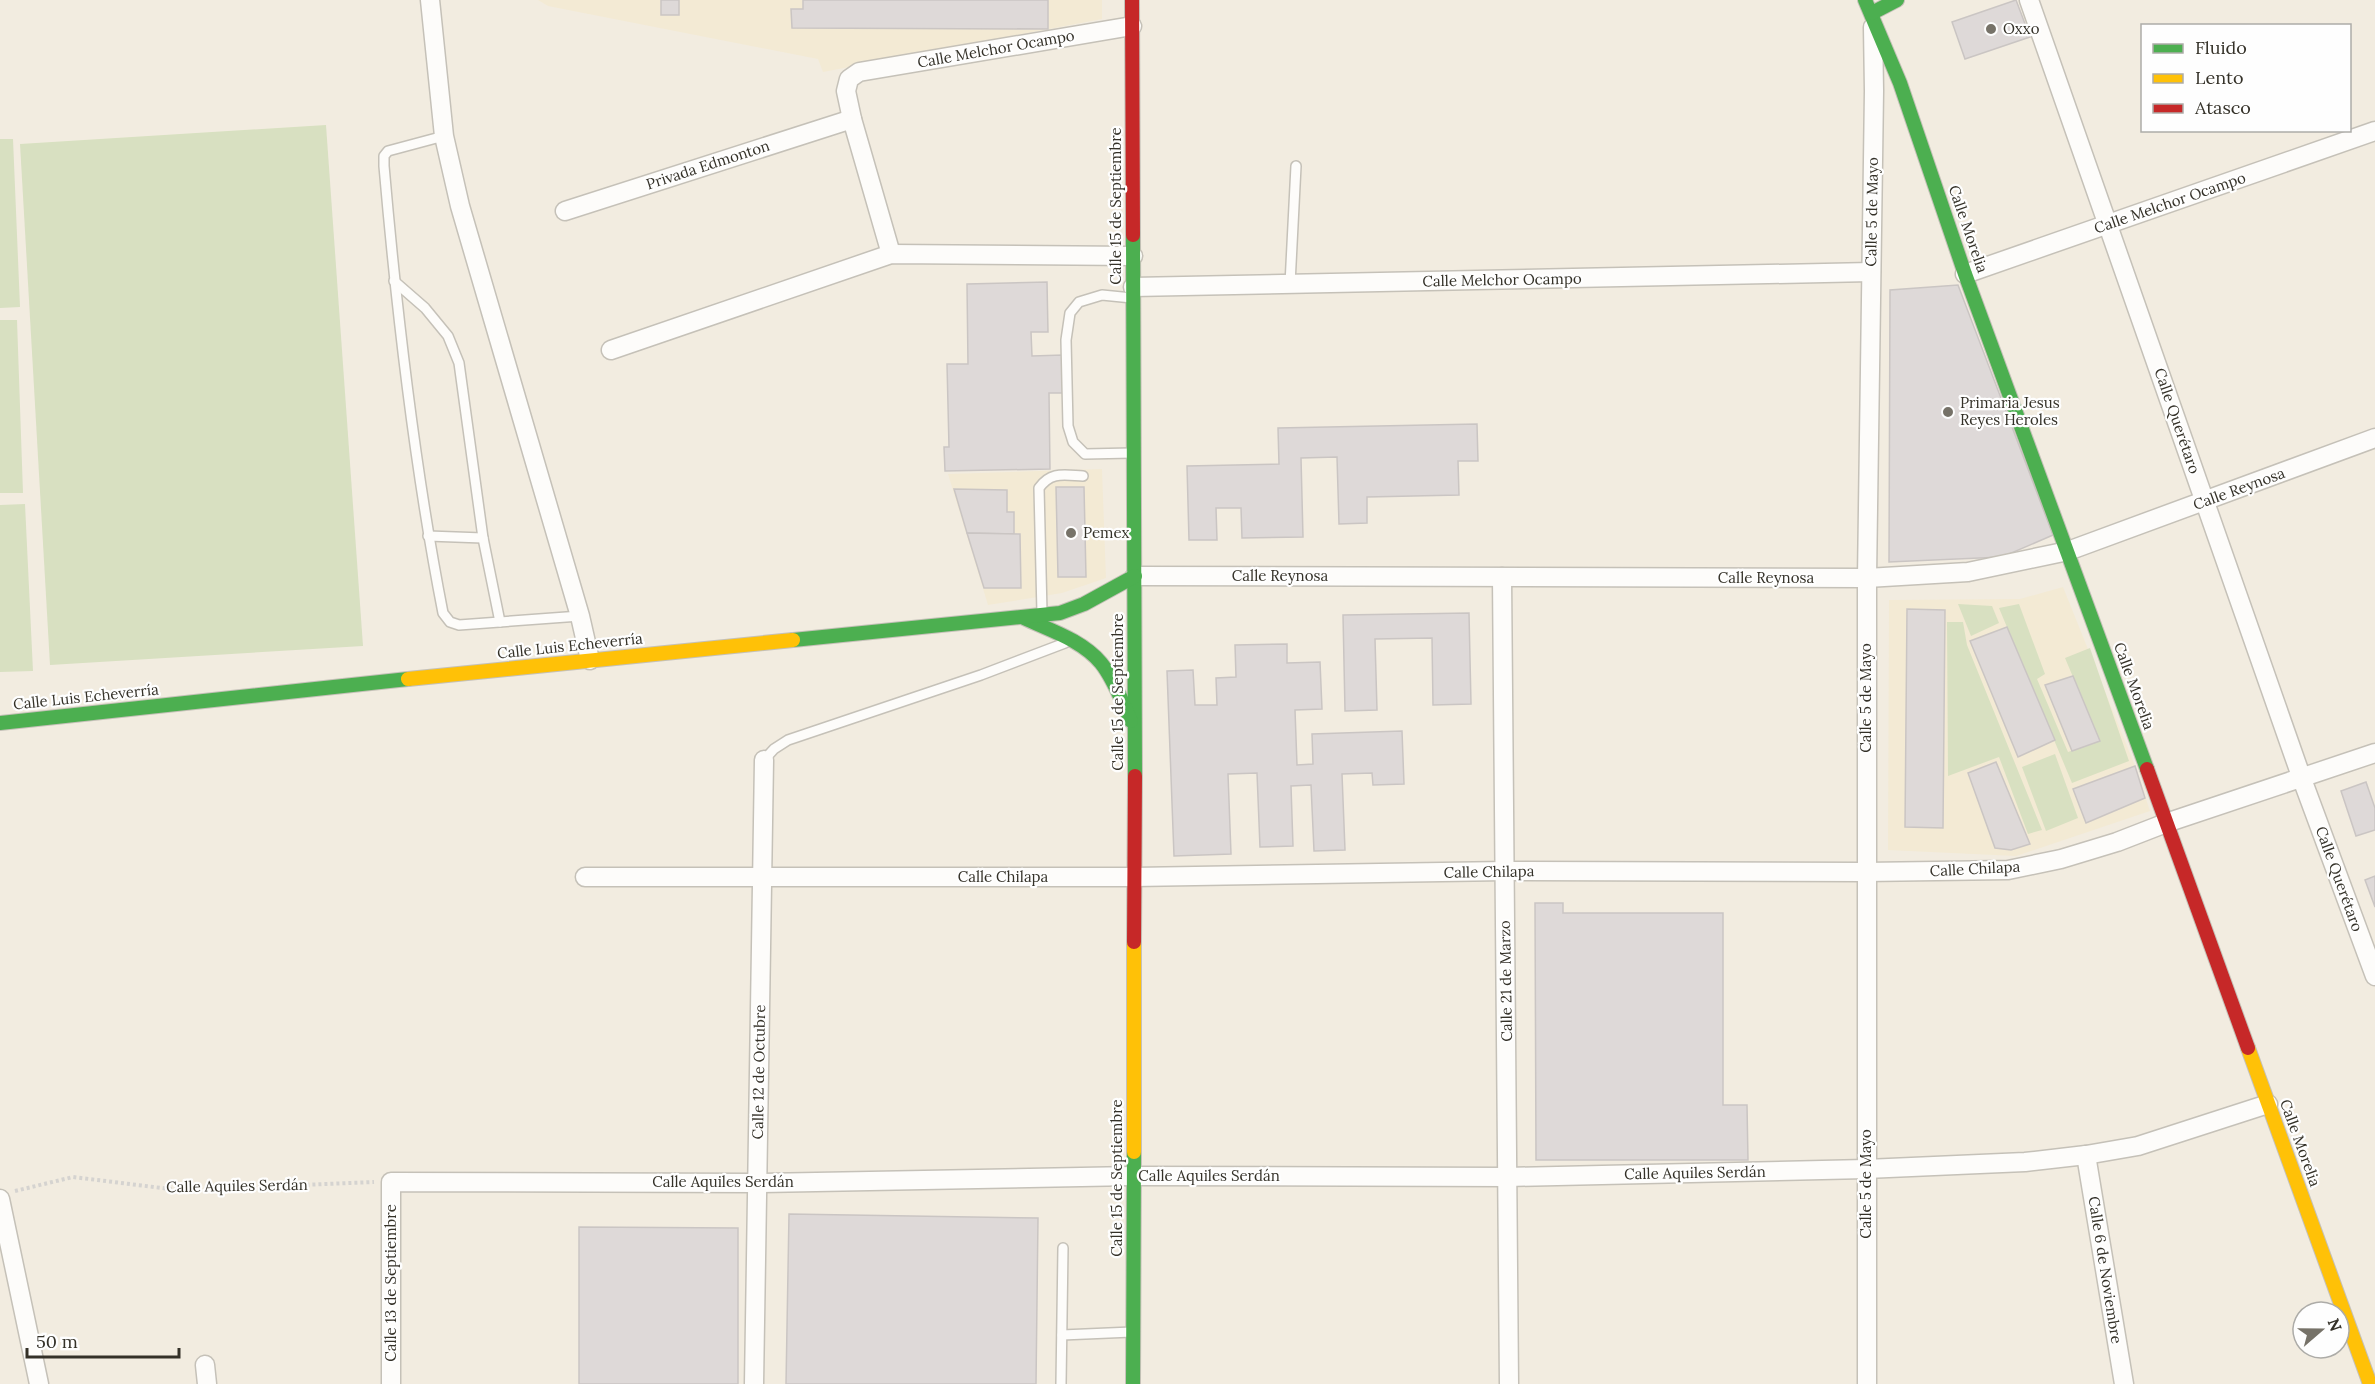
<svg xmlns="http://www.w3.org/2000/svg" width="2375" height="1384" viewBox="0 0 2375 1384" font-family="Lora,serif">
  <rect width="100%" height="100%" fill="#f2ece0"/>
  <g fill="#f3ead4">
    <polygon points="538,0 1102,0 1102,19 823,72 818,59 548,6"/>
    <polygon points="1102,469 1106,578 1062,593 988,605 948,474"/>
    <polygon points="2063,587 2135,766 2150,811 2016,856 1888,850 1889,600 2020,599"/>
  </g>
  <g fill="#d8e0c1">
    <polygon points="326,125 363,646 50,665 20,144"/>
    <polygon points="0,139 13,139 20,307 0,308"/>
    <polygon points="0,320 17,320 23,493 0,493"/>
    <polygon points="25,504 33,671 0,672 0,505"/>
    <polygon points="1958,604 1992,606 1999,623 1971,636"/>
    <polygon points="2019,604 2045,674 2037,679 2068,752 2100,741 2065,658 2090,648 2129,761 2072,783 1999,608"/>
    <polygon points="1947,622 1963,622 1967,645 2042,830 2028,834 1999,757 1948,776"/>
    <polygon points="2055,754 2078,818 2046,831 2022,767"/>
  </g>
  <g fill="#ded9d8" stroke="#cac5c3" stroke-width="1.5">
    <rect x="661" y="0" width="18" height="15"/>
    <polygon points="803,0 1048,0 1048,29 792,28 791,9 803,9"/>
    <polygon points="2016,0 2030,37 1965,59 1952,22"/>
    <polygon points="1047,282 1048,332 1031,332 1032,356 1063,355 1064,393 1049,393 1050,469 945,471 944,447 949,447 947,364 968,364 967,284"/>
    <polygon points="1958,285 2053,535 2002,557 1889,562 1890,290"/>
    <polygon points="1477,424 1478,461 1458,461 1459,495 1367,497 1367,523 1339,524 1337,457 1301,458 1303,537 1242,538 1241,508 1216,508 1217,540 1189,540 1187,466 1279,464 1278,428"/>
    <polygon points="1056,487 1084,487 1086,577 1058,577"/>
    <polygon points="954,489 1007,490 1007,512 1014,512 1014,534 967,533"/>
    <polygon points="967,533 1020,534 1021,588 984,588"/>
    <polygon points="1907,609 1945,610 1943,828 1905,827"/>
    <polygon points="1469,613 1471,704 1433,705 1432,638 1375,639 1377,710 1345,711 1343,615"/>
    <polygon points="2007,627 2055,740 2018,757 1970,641"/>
    <polygon points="1287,644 1287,663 1320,662 1322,709 1295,710 1297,765 1313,764 1312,734 1402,731 1404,784 1373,785 1372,773 1342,774 1345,850 1314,851 1311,785 1291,786 1293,846 1260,847 1257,773 1228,774 1231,854 1174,856 1167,671 1193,670 1195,705 1217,705 1216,678 1236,677 1235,645"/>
    <polygon points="2073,676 2100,741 2072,751 2045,685"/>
    <polygon points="1996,762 2030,844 2011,850 1995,848 1968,773"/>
    <polygon points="2135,766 2145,798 2086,823 2073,789"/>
    <polygon points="2366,782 2375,808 2375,830 2356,836 2341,791"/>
    <polygon points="2375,876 2375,907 2365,880"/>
    <polygon points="1535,903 1563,903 1563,913 1723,913 1723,1105 1747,1105 1748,1160 1536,1160"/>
    <polygon points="789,1214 1038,1218 1036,1384 786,1384"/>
    <polygon points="579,1227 738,1228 738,1384 579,1384"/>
  </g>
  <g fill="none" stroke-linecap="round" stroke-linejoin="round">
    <g stroke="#c5c1b8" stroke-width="12">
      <g id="lane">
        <path d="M444,136L388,151L384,156V166C397,316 414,465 443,613L450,622L459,625L580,616"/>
        <polyline points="394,281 425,308 448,336 459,363 483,538 500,622"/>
        <polyline points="1290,284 1296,166"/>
        <polyline points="1132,453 1085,454 1073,442 1068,426 1066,340 1070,313 1079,302 1102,295 1132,298"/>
        <polyline points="428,536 483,538"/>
        <path d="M1042,613L1039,488C1051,471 1064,475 1083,476"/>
        <polyline points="764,760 774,749 788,740 981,675 1065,643"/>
        <polyline points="1062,1335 1132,1332"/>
        <polyline points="1061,1384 1063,1248"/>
      </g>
    </g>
    <g stroke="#c5c1b8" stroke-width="21">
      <g id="street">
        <polyline points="430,0 444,136 460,206 580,616 590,660"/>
        <polyline points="2029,0 2302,779 2375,976"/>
        <polyline points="565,211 852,119"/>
        <polyline points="891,254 852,119 846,91 849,79 859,72 1132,26"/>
        <polyline points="1965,274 2375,131"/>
        <polyline points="1133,287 1871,272"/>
        <polyline points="611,350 891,254 1133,256"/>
        <polyline points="1135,576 1867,578 1968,572 2068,551 2375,438"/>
        <polyline points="1502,577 1509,1384"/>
        <polyline points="585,877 1134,877 1505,871 1865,872 2008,870 2061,859 2117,842 2166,823 2375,753"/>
        <polyline points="2086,1155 2124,1384"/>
        <polyline points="0,1199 39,1384"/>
        <polyline points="205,1365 207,1384"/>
        <polyline points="391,1384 391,1182 757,1183 1133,1176 1508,1177 1866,1169 2025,1162 2086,1155 2138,1146 2268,1104"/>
        <polyline points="754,1384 764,760"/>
        <polyline points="1867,1384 1867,578 1874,91 1873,27"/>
      </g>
    </g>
    <g stroke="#c5c1b8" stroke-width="16">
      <g id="fast">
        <polyline points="1865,0 1900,83 1965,274 2147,769"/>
        <polyline points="1872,13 1897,0"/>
        <polyline points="1133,235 1135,776"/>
        <path d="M1024,618C1049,630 1082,640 1101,663C1114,679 1122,702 1131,721"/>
        <polyline points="793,640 1060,613 1084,604 1135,576"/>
        <polyline points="0,723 408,679"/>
        <polyline points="1133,1384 1134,1152"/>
      </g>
    </g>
    <g stroke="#c5c1b8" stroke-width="16">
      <g id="slow">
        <polyline points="408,679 793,640"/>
        <polyline points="2248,1048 2370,1384"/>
        <polyline points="1134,1152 1134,942"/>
      </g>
    </g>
    <g stroke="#c5c1b8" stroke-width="16">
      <g id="jam">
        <polyline points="1132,0 1133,235"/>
        <polyline points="2147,769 2248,1048"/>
        <polyline points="1134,942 1135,776"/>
      </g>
    </g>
    <polyline stroke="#d5d3d0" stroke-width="4" stroke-dasharray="3 3" stroke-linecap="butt" points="15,1191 73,1177 178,1190 374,1182"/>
    <use href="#lane" stroke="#fdfcfa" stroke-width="9"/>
    <use href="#street" stroke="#fdfcfa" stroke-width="18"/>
    <use href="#fast" stroke="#4caf50" stroke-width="14"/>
    <use href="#slow" stroke="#ffc107" stroke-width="14"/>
    <use href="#jam" stroke="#c62828" stroke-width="14"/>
  </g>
  <g fill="#767268" stroke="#fefefe" stroke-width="2">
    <circle cx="1991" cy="29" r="6"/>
    <circle cx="1948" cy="412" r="6"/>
    <circle cx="1071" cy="533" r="6"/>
  </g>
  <g text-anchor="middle" stroke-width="4.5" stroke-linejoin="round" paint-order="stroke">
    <g font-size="15" fill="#343128" stroke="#fefefe" text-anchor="start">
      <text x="2003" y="34">Oxxo</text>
      <text x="1960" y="408">Primaria Jesus<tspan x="1960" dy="17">Reyes Heroles</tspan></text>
      <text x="1083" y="538">Pemex</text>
    </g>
    <g font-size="15" fill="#343128" stroke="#fefefe">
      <text transform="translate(996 49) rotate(-10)" y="5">Calle Melchor Ocampo</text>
      <text transform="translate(708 165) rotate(-18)" y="5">Privada Edmonton</text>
      <text transform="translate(2170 203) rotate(-19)" y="5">Calle Melchor Ocampo</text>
      <text transform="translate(1116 206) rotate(-90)" y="5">Calle 15 de Septiembre</text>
      <text transform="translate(1872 212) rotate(-89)" y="5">Calle 5 de Mayo</text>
      <text transform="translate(1968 229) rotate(71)" y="5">Calle Morelia</text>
      <text transform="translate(1502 280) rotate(-1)" y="5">Calle Melchor Ocampo</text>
      <text transform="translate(2177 421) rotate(71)" y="5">Calle Querétaro</text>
      <text transform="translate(2239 489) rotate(-20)" y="5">Calle Reynosa</text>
      <text x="1280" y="581">Calle Reynosa</text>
      <text x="1766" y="583">Calle Reynosa</text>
      <text transform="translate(570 646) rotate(-6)" y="5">Calle Luis Echeverría</text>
      <text transform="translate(2134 686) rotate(70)" y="5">Calle Morelia</text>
      <text transform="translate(1118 692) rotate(-90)" y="5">Calle 15 de Septiembre</text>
      <text transform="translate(86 697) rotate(-6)" y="5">Calle Luis Echeverría</text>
      <text transform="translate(1866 698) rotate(-90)" y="5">Calle 5 de Mayo</text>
      <text transform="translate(1975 869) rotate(-3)" y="5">Calle Chilapa</text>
      <text transform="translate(1489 872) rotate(-1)" y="5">Calle Chilapa</text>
      <text x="1003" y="882">Calle Chilapa</text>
      <text transform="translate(2339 879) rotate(70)" y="5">Calle Querétaro</text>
      <text transform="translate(1506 981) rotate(-91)" y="5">Calle 21 de Marzo</text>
      <text transform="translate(759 1072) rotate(-89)" y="5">Calle 12 de Octubre</text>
      <text transform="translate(2300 1143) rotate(70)" y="5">Calle Morelia</text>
      <text transform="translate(1695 1173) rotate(-1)" y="5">Calle Aquiles Serdán</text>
      <text x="1209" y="1181">Calle Aquiles Serdán</text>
      <text transform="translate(1117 1178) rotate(-90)" y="5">Calle 15 de Septiembre</text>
      <text x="723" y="1187">Calle Aquiles Serdán</text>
      <text transform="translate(1866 1184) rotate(-90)" y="5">Calle 5 de Mayo</text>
      <text transform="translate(237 1186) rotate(-1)" y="5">Calle Aquiles Serdán</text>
      <text transform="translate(2105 1270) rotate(81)" y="5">Calle 6 de Noviembre</text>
      <text transform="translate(391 1283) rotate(-90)" y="5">Calle 13 de Septiembre</text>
    </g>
  </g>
  <rect x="2141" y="24" width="210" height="108" fill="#fefefe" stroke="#adaca8" stroke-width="1.5"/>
  <rect x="2153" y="44" width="30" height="9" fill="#4caf50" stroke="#adaca8" stroke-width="1.5"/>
  <text x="2195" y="54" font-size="18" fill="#343128">Fluido</text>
  <rect x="2153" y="74" width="30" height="9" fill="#ffc107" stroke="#adaca8" stroke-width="1.5"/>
  <text x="2195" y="84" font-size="18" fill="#343128">Lento</text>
  <rect x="2153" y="104" width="30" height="9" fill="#c62828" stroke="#adaca8" stroke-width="1.5"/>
  <text x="2195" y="114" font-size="18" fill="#343128">Atasco</text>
  <g transform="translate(2321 1330) rotate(70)"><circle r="28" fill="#fefefe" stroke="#adaca8" stroke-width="1.5"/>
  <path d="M0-4.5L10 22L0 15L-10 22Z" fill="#767268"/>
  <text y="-9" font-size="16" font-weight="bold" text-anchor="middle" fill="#343128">N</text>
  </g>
  <path d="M27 1348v9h152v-9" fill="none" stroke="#343128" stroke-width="3"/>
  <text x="36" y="1348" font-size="18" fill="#343128" stroke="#fefefe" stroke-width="4.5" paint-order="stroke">50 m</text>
</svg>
